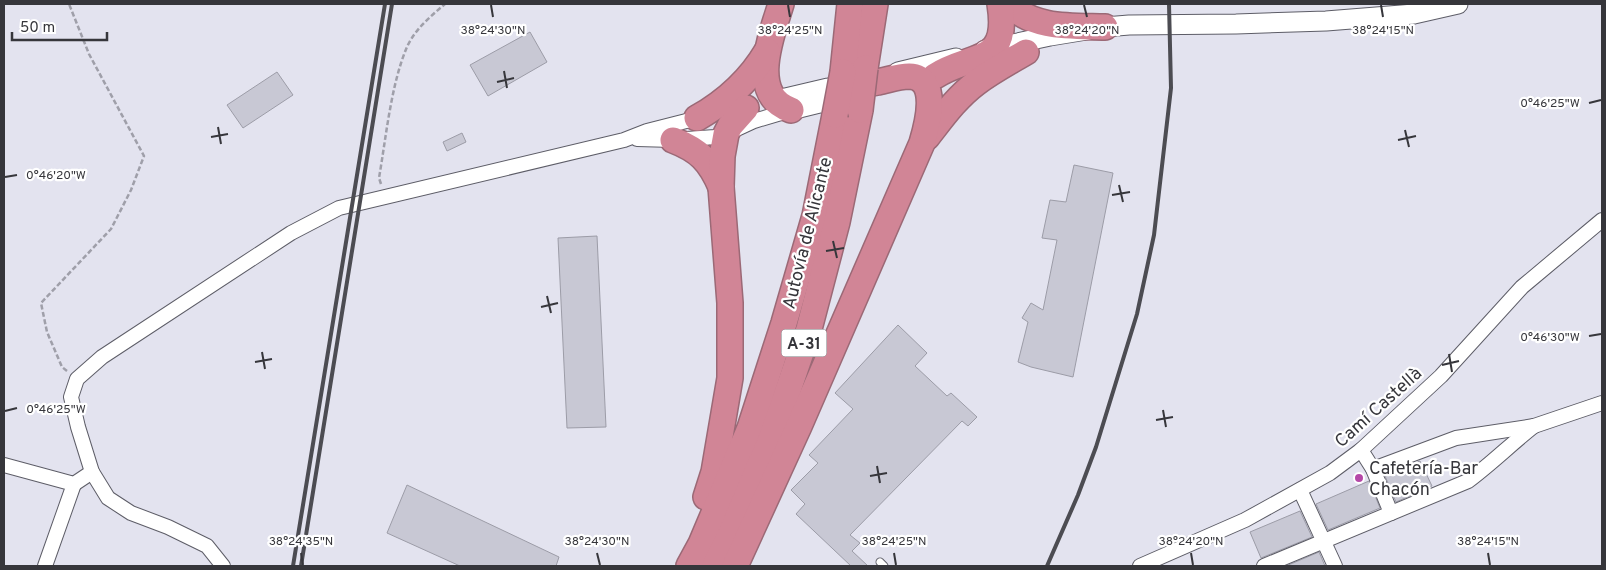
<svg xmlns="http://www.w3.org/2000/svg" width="1606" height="570" viewBox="0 0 1606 570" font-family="Overpass,sans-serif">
  <rect width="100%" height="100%" fill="#e3e3ef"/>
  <g fill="#c8c8d4" stroke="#9c9ca7">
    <polygon points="530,32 547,62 488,96 470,65"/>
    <polygon points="277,72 293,95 243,128 227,105"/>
    <polygon points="462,133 466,142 447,151 443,142"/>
    <polygon points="1074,165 1113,173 1073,377 1031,367 1018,362 1028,322 1022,318 1031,303 1043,310 1057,240 1042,238 1050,200 1066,202"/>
    <polygon points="597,236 606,427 567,428 558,238"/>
    <polygon points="898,325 927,353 915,366 947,396 951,393 977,417 968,426 962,421 850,535 860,543 852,551 868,566 851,566 796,514 805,504 791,490 818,463 809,455 853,409 835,393"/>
    <polygon points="1420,461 1432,486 1396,502 1385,476"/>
    <polygon points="1369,481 1380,508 1328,530 1316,504"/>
    <polygon points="407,485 559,557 556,566 460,566 387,533"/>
    <polygon points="1300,511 1312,537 1261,558 1250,532"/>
    <polygon points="1319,552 1325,566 1286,566"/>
  </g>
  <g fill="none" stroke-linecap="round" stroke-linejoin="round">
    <g stroke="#5d5d67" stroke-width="9">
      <polyline id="lane" points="880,562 884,566"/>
    </g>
    <g stroke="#5d5d67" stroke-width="16">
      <g id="street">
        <polyline points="637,139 673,140 715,137 726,134 754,121 791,110"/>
        <polyline points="1361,450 1373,469 1391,513"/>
        <polyline points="4,465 74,484 92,472"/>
        <polyline points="1373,469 1456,438 1534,426 1602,403"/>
        <polyline points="1300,490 1335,566"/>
        <polyline points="45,566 74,484"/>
        <polyline points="223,566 207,546 168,527 131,513 108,498 92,472 78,427 71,397 77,379 102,357 291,233 339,208 624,140 647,131 702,117"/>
        <polyline points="1140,566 1245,520 1330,473 1361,450 1441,376 1522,287 1602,220"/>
        <path d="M1264,566L1468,481C1491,464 1511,444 1534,426"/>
      </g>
    </g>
    <g stroke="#5d5d67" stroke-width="21">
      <g id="secondary">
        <polyline points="985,50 1050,36 1105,27 1129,25 1236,24 1326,21 1414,14 1458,4"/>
        <polyline points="898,72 956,58"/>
        <polyline points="777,100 828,88 852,84"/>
        <polyline points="791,110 848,96"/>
      </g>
    </g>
    <g stroke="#9b6976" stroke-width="28">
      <g id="highway">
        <path d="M781,4C772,34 747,95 791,110"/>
        <path d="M1009,4C1033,29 1072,26 1105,27"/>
        <polyline points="865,68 875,4"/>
        <polyline points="843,72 850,4"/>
        <path d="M935,76C972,52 1010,67 1000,4"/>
        <path d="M697,118C727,101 750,80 767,51"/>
        <path d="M927,137C942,118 956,98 976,83C992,71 1009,62 1026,52"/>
        <path d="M673,140C699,150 710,161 721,187"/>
        <polyline points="706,497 714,472 730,378 730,303 721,187 722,156 726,134 730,126 746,108"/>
        <polyline points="689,566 701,544 750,428 784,323 815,216 835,115"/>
        <polyline points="715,566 729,538 772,437 809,329 837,222 860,110"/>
        <path d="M735,566L799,426L922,143C927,126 941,77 909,76C899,76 888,80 878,82C870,84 862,84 854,83"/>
      </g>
    </g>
    <g stroke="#9f9fa9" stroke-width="2.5" stroke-dasharray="5 2.5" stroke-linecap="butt">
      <path d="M381,184L379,178C386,138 391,84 407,47C415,29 431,16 445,4"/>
      <polyline points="67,371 62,367 47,332 41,303 111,229 131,190 144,156 89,54 69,4"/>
    </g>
    <use href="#lane" stroke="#fff" stroke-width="7"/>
    <use href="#street" stroke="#fff" stroke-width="14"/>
    <use href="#secondary" stroke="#fff" stroke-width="19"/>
    <use href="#highway" stroke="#d18596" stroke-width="25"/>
    <g stroke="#4c4c52" stroke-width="4">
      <polyline points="293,566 385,4"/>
      <polyline points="301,566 392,4"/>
      <polyline points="1047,566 1078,495 1096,447 1137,314 1154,235 1171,88 1169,4"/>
    </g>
    <g stroke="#9b6976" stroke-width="28" stroke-linecap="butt">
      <g id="highway-bridge">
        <polyline points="860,110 865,68"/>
        <polyline points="835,115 843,72"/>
      </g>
    </g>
    <use href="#highway-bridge" stroke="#d18596" stroke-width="25"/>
  </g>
  <path fill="none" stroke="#36363b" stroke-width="2" d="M491,5L493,17M788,5L790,17M1084,5L1087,17M1381,5L1383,17M504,71L507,88M497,82L514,78M1589,103L1601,100M218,127L221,144M1405,130L1409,147M211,137L228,134M1398,140L1416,136M5,177L17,175M1119,185L1123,202M1112,195L1130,192M833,241L837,258M826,251L844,248M547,296L551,313M541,307L558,303M1589,336L1601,334M262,352L265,369M1449,354L1452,372M255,362L272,359M1442,365L1459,361M1163,410L1166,427M5,411L17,408M1156,420L1173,417M877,466L880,483M870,476L887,473M301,553L303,565M597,553L600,565M894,553L896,565M1191,553L1193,565M1488,553L1490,565"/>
  <circle fill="#b548a8" stroke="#fff" stroke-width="2" cx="1359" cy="478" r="5"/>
  <g text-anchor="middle" stroke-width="4.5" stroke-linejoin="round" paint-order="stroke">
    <rect fill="#fff" stroke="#727276" stroke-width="1" x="781.5" y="329.5" width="45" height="27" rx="4"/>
    <g font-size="16" font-weight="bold" fill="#36363b">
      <text x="804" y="349">A-31</text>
    </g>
    <g font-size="18" fill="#36363b" stroke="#fff">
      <text transform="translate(807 233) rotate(-76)" y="6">Autovía de Alicante</text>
      <text transform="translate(1378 407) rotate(-42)" y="6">Camí Castellà</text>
    </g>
    <g font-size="18" fill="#36363b" stroke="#fff" text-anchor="start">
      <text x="1369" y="474">Cafetería-Bar<tspan x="1369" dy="21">Chacón</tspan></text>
    </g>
  </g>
  <g font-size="12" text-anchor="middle" fill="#36363b" stroke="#fff" stroke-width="4.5" stroke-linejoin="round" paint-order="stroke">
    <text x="493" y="34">38°24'30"N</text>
    <text x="790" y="34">38°24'25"N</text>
    <text x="1087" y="34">38°24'20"N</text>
    <text x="1383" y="34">38°24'15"N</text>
    <text x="1550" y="107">0°46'25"W</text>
    <text x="56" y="179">0°46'20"W</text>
    <text x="1550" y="341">0°46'30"W</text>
    <text x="56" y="413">0°46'25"W</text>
    <text x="301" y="545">38°24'35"N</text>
    <text x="597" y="545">38°24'30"N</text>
    <text x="894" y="545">38°24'25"N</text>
    <text x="1191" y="545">38°24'20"N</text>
    <text x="1488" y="545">38°24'15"N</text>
  </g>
  <rect width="1606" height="570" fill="none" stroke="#36363b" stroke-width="10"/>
  <path d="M12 32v8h95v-8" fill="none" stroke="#36363b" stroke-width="2.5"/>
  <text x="20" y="32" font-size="15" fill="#36363b" stroke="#ffffff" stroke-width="4" paint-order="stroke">50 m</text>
</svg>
